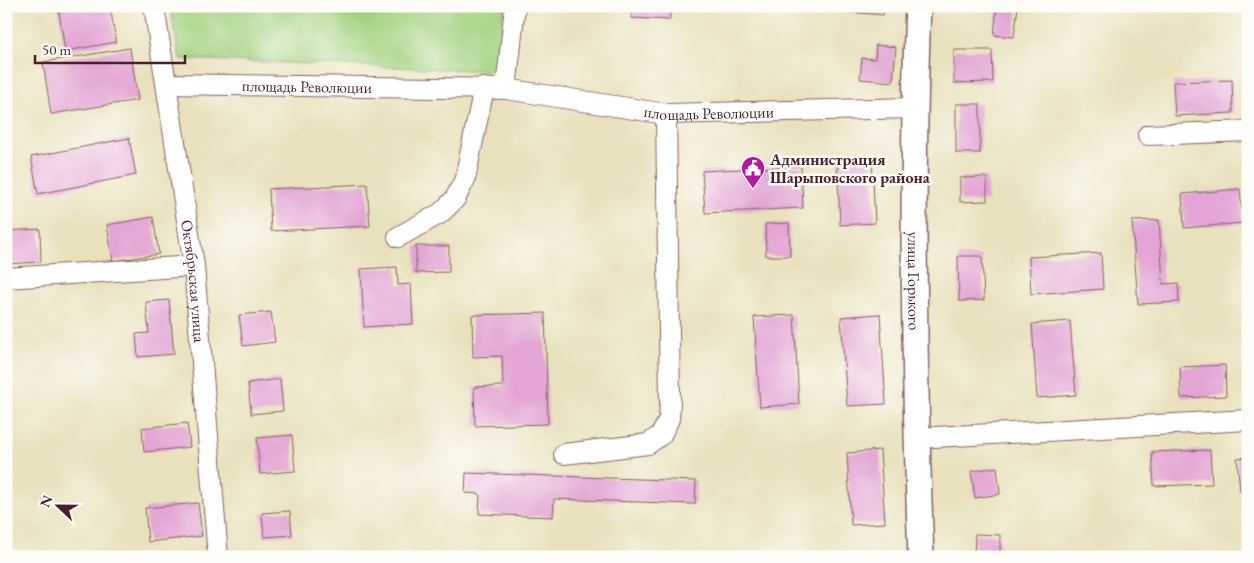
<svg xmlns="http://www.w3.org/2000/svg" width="1254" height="563" viewBox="0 0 1254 563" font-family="'EB Garamond',serif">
  <rect width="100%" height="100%" fill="#fdfcf7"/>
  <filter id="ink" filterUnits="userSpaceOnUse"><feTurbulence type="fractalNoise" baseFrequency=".02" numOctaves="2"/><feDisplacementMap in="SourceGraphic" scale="10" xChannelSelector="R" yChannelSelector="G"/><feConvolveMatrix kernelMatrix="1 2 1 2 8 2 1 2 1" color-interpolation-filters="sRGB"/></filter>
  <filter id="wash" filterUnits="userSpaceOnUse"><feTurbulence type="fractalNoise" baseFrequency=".0096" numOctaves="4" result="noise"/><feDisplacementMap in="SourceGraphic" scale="20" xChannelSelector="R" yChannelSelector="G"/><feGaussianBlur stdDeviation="1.12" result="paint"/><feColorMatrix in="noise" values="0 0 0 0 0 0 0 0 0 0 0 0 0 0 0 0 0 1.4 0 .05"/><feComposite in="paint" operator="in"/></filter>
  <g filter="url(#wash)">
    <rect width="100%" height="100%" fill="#e9e1be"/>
    <polygon fill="#a2d17f" stroke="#767855" points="170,6 504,6 498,71 180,59"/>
    <g id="blocks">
      <g fill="#e3a6d4">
        <polygon points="58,6 110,6 116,42 65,51"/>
        <polygon points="632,6 670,6 670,20 632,18"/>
        <polygon points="825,6 884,6 883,15 825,10"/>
        <polygon points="997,6 1018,7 1014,37 994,35"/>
        <polygon points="876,45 896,47 893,82 860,79 862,58 875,59"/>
        <polygon points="130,48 138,100 51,114 43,62"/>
        <polygon points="954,50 992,50 993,82 954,83"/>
        <polygon points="1232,80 1233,113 1175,116 1173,82"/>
        <rect x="956" y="104" width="24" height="49"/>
        <polygon points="129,138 136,175 38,194 31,157"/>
        <polygon points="872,157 875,223 840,225 837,158"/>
        <polygon points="801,166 803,208 705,213 702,171"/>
        <polygon points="987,177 987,201 960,202 960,178"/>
        <polygon points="367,184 370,226 271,231 269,189"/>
        <polygon points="1240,189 1243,223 1184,228 1182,194"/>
        <polygon points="153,217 159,254 113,261 107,225"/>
        <polygon points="1159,220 1163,284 1178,283 1179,302 1138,304 1132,221"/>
        <polygon points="789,223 790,256 766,256 765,224"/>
        <polygon points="40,229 41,262 6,264 6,231"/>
        <polygon points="416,246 449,246 449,272 416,273"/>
        <polygon points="1101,253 1103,289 1031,294 1029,257"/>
        <polygon points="958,256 982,256 984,300 959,301"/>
        <polygon points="397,267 398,285 411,284 413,324 364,327 361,269"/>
        <polygon points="169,300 174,354 138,357 136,334 149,333 146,302"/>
        <polygon points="271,312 275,342 243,346 239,315"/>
        <polygon points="545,313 548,424 475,426 474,387 503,386 502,356 473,357 472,315"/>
        <polygon points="880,314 886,404 847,406 841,317"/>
        <polygon points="794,315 799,404 760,407 754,317"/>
        <polygon points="1070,321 1076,395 1037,398 1032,324"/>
        <polygon points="1225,365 1226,396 1181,398 1180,367"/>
        <polygon points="280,379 283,411 251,414 248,383"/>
        <polygon points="6,398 8,398 10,422 6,422"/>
        <polygon points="187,423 190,447 144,452 142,428"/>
        <polygon points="292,435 295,471 260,474 257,438"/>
        <polygon points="880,450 885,523 851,525 847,453"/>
        <polygon points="1210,450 1212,484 1154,486 1152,452"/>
        <polygon points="1248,457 1248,491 1240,491 1237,458"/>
        <polygon points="997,467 1000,494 975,498 971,471"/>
        <polygon points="466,473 696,481 695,504 554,499 553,517 479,514 480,494 465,493"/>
        <polygon points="198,503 202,536 148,542 145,508"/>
        <polygon points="290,511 292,535 264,537 262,513"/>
        <polygon points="975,534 1000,535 1000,557 974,557"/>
      </g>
    </g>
  </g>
  <g filter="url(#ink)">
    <use href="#blocks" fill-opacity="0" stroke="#82635e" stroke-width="1"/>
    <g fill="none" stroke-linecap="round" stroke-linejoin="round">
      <g stroke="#82635e" stroke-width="22">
        <g id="minor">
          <path id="s1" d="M154,6L194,266L218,557"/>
          <path id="s2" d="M167,84L506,89L666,114L914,108"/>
          <polyline points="506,89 515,6"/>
          <polyline points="1148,135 1248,131"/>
          <polyline points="398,237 441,213 455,199 465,179 484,88"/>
          <polyline points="6,278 194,266"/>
          <polyline points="916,438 1248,420"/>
          <polyline points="564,454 648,444 661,435 669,419 670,403 666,114"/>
        </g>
      </g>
      <g stroke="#82635e" stroke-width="28">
        <g id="major">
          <path id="s3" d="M918,6C911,189 914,374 921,557"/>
        </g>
      </g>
      <use href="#minor" stroke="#fff" stroke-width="20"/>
      <use href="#major" stroke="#fff" stroke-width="25"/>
    </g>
  </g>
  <defs>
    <g id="civic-pin" transform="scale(1.25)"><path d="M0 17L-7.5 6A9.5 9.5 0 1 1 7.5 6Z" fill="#b5179e" stroke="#fdfcf7"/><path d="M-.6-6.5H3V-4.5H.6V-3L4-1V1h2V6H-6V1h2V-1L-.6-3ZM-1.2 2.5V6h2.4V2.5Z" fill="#fff"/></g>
  </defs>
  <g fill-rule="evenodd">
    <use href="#civic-pin" x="753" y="168"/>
  </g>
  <g text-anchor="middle" stroke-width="5" stroke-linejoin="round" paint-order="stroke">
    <g font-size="16" fill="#4a1f2b" stroke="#fdfcf7">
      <text dy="6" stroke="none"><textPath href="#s2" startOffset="140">площадь Революции</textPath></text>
      <text dy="6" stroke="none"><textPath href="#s2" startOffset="544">площадь Революции</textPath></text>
      <text dy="6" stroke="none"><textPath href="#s1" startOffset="278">Октябрьская улица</textPath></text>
      <text dy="6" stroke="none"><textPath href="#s3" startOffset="275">улица Горького</textPath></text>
    </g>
    <g font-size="16" font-weight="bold" fill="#4a1f2b" stroke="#fdfcf7" text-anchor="start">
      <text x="770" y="165">Администрация<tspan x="770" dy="18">Шарыповского района</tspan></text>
    </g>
  </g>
  <rect width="1254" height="563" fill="none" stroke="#fdfcf7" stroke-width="25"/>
  <g transform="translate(58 506) rotate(292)" stroke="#fdfcf7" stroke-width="4" paint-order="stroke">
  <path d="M0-4L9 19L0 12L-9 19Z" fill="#4a1f2b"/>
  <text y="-8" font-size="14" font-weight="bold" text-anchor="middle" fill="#4a1f2b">N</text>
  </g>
  <path d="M35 55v8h150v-8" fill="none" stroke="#4a1f2b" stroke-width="2.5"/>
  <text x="42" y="55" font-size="15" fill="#4a1f2b" stroke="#fdfcf7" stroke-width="4" paint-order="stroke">50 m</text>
</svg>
